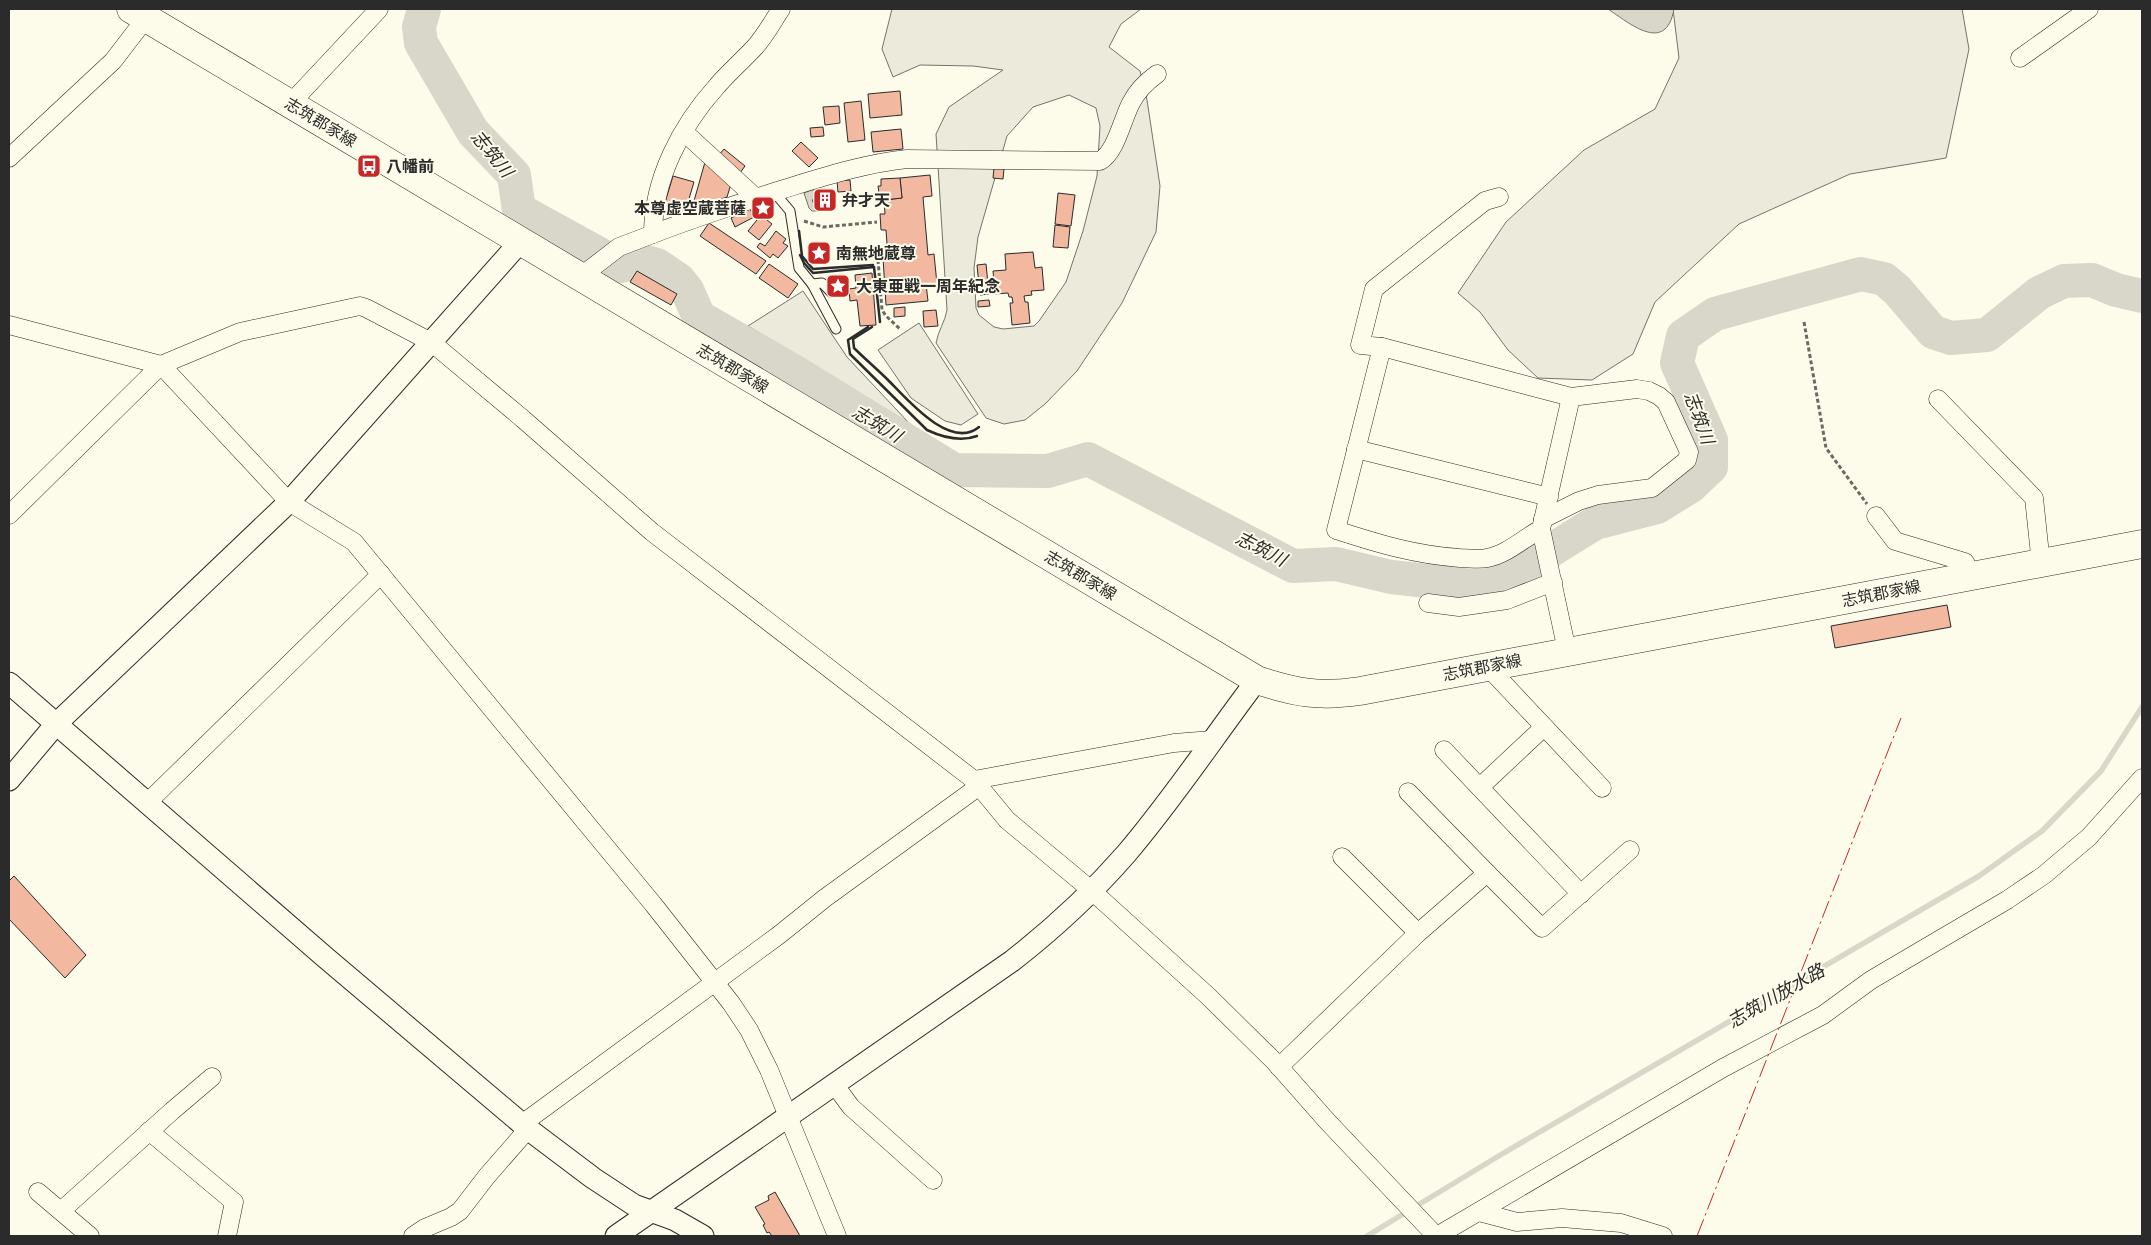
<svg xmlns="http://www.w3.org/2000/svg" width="2151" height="1245" viewBox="0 0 2151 1245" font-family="Poppins,'Noto Sans JP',sans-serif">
  <rect width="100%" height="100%" fill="#fdfbea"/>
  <g fill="#ecebdb" stroke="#74746e" fill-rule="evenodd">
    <path d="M892,9H1141L1121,24L1109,47L1140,71L1147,100L1160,186L1156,232L1122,303L1077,371L1045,404L1025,420L1004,424L986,418L936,343C938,331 945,322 947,310L936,134L949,107L1003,70L973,66L920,65L893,77L882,49ZM1069,95L1096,108L1100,126L1097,176L1083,231L1066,282L1039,321L1034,326L1003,329L994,327L979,315L976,308L974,268L978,237L1007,136L1033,107Z"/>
    <polygon points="1673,9 1962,9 1969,49 1946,158 1850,174 1739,224 1655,302 1633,354 1592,380 1538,378 1508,350 1480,312 1458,293 1506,222 1584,150 1655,109 1679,58"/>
    <polygon points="919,323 978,414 961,425 945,421 911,398 878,350"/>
  </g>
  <polygon fill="#eceadb" stroke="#74746e" points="803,291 847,357 909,423 748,326"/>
  <g fill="#d8d7c9" stroke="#74746e">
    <path d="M1608,9H1674C1666,55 1629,23 1608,9Z"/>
    <polygon points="825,189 833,194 834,206 827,211 812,211 809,208 804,193 812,190"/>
  </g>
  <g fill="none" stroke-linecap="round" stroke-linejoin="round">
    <polyline stroke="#d8d7c9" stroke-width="5.5" points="1367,1236 1502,1154 1979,876 2042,831 2101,771 2142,707"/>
    <polyline stroke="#d8d7c9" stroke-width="34" points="424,9 419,27 421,43 473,132 514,175 519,210 621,266 643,261 657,265 679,280 687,290 699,317 795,372 954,470 1048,471 1088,459 1293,566 1336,564 1391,577 1472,586 1489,585 1511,575 1595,523 1657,507 1691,486 1711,467 1711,440 1677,363 1683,336 1715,314 1861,274 1884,279 1897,290 1933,332 1951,338 1987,335 2039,293 2064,281 2092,280 2116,290 2142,296"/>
  </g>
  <g fill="#f2b8a0" stroke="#2b2b2b">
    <polygon points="900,91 902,115 870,118 868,94"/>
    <polygon points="861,101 865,140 848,142 844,103"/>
    <polygon points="839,106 840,123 825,125 823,107"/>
    <polygon points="823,127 824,136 811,137 810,128"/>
    <polygon points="901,129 903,149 873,152 871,132"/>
    <polygon points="801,142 818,158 809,167 792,151"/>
    <polygon points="724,149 745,166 740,173 718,156"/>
    <polygon points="705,162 731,184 727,197 707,204 694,201"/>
    <polygon points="994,168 1004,169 1003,179 993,178"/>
    <polygon points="930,175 932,196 923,197 928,255 934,254 937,284 926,284 928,301 886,305 883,258 888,258 886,230 881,230 880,214 885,214 884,200 902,198 900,178"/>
    <polygon points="673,176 694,182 685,212 664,206"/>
    <polygon points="900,178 902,198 883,200 882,193 879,193 878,186 881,186 881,179"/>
    <polygon points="850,180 851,191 838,192 837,181"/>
    <polygon points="1058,193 1075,195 1071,226 1055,224"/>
    <polygon points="750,209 754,217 735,227 731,218"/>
    <polygon points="761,215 772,224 759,240 748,231"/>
    <polygon points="709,223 766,261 756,274 700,236"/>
    <polygon points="1055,225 1070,227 1068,248 1053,247"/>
    <polygon points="776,231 786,239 783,243 788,246 778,258 773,254 770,258 757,247 760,243 765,246"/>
    <polygon points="1033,252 1035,268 1042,267 1044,290 1031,291 1032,295 1024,296 1025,302 1028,302 1030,323 1012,325 1010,303 1013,303 1012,297 1009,297 1008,293 995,294 993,271 1006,270 1005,254"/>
    <polygon points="769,264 798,284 788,298 759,278"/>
    <polygon points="986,264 989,294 980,295 977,265"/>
    <polygon points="637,271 677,294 671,305 630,282"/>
    <polygon points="872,273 876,325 860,326 857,300 850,301 849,289 856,288 855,275"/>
    <polygon points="989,300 990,306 978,307 978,301"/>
    <polygon points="905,307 905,316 894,317 894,308"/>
    <polygon points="936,310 938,326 924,327 923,311"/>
    <polygon points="1947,605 1951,627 1835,648 1831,626"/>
    <polygon points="14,876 86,955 65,978 9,919 9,881"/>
    <polygon points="775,1192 800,1236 772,1236 769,1232 767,1233 763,1225 765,1224 755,1207 769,1200 768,1196"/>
  </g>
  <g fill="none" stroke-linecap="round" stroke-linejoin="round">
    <g stroke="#2b2b2b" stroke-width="11">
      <g id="service">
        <polyline points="774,192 790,211 799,268 812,284 836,329"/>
        <polyline points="812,284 822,283 831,292"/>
      </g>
    </g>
    <g stroke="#2b2b2b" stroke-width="19">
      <g id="minor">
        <path d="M781,9C773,21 765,36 755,47C743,60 729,72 717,86C681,126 653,179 653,234C694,218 735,205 777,191C820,178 861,164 907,159L1100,161C1116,152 1122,120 1131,103C1137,91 1146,82 1157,74"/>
        <polyline points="2020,58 2089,9"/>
        <polyline points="290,104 379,9"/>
        <polyline points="684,132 756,198"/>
        <polyline points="9,158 113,61 146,18"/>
        <polyline points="580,277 619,247 653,234"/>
        <polyline points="9,325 161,365 289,502 354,542 653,904 731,1003 749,1030 769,1070 837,1236"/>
        <polyline points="1382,347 1360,345 1374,289 1485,201 1499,197"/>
        <polyline points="1938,399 2034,498 2041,564"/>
        <polyline points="1356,449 1549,497"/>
        <polyline points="9,515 161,365 240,332 360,306 366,308 431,342 523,419 652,532 974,780 1007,820 1091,890 1208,996 1274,1061 1327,1121 1436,1236"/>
        <polyline points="1876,516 1895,541 1965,562 1972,576"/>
        <path d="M1541,529C1524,538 1506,555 1487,558C1479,560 1469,558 1460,558C1416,555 1379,544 1336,530L1382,347L1571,397L1637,389L1649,391L1659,396L1666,402L1689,452L1687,460L1652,488L1598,495L1579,501L1543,519"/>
        <polyline points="1428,603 1459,607 1507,600 1553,582"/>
        <polyline points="1567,651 1541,529 1571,397"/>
        <polyline points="1487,666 1602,788"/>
        <polyline points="1444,750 1581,894"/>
        <polyline points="974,780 1174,743 1212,740"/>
        <polyline points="1480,787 1544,727"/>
        <polyline points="147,803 381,574"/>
        <polyline points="1342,857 1418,933"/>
        <polyline points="1487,873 1542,928 1630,850"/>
        <polyline points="1279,1067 1418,933 1487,873 1408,792"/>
        <polyline points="834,1084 851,1107 933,1180"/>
        <polyline points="522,1124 779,935 825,898 978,787"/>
        <polyline points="149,1131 234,1202 227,1236"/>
        <polyline points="38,1192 90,1236"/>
        <polyline points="61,1211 172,1111 212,1077"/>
        <polyline points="1479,1212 1517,1222 1562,1218 1621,1223 1663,1236"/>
        <polyline points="413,1236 425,1228 451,1217 460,1211 487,1176 528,1129"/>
        <polyline points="1437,1236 1723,1068 1823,1015 1871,980 2007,900 2044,875 2089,837 2142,778"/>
      </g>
    </g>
    <g stroke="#2b2b2b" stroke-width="23">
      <g id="tertiary">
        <polyline points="9,683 326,958 528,1129 593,1178 634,1205 675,1220 703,1236"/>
        <polyline points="9,780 56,724 289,502 521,241"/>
        <path d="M616,1236L1012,961C1053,929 1092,893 1126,854C1173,799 1213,738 1257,680"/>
      </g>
    </g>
    <g stroke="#2b2b2b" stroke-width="29">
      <path id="primary" d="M131,9L1257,680C1296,693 1319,697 1360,691L2142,544"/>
    </g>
    <g stroke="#6a6964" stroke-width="3" stroke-dasharray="4 2.5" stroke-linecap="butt">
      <polyline points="812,201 821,200"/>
      <polyline points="804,221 823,227 877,222"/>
      <polyline points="878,260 882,310 886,316 901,330"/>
      <polyline points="1804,322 1826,448 1867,504"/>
    </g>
    <use href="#service" stroke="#fdfbea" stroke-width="9"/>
    <use href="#minor" stroke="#fdfbea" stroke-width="18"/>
    <use href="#tertiary" stroke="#fdfbea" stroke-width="21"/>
    <use href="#primary" stroke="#fdfbea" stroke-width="28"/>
    <g stroke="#2b2b2b" stroke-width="2.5">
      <polyline points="799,231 802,256 813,269 873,265"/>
      <polyline points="800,255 804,263 813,273 874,267 880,322"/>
      <path d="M868,327L848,340L850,354L927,430C942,437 961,442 977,436"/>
      <path d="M872,327L853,339L854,348C865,359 877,369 888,380C906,398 950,451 979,427"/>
    </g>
    <polyline stroke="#c62828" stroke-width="1" stroke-dasharray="18 4 2.5 4" stroke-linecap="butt" points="1697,1236 1901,718"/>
  </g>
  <defs>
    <g id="bus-square" transform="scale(1.25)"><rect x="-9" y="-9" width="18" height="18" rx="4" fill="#c62828" stroke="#fdfbea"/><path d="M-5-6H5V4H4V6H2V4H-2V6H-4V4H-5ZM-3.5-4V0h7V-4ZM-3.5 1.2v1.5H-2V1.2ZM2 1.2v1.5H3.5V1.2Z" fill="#fff"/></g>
    <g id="building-square" transform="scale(1.25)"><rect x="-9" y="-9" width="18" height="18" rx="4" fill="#c62828" stroke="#fdfbea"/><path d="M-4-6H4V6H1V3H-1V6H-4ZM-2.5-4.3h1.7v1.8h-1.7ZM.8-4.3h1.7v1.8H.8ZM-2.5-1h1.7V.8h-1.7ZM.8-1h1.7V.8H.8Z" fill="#fff"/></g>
    <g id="sight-square" transform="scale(1.25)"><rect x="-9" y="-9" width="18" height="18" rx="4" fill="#c62828" stroke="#fdfbea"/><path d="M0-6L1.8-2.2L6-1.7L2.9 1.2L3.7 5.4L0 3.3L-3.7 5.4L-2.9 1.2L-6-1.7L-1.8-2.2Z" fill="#fff"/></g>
  </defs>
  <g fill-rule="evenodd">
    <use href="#bus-square" x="369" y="166"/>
    <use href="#building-square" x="825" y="200"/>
    <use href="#sight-square" x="763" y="208"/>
    <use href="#sight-square" x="819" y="253"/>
    <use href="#sight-square" x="838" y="286"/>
  </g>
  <g text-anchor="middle" stroke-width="4" stroke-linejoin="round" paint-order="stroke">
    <g font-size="16" fill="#2b2b2b" stroke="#fdfbea">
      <text transform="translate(321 122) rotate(31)" y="6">志筑郡家線</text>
      <text transform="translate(733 368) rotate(31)" y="6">志筑郡家線</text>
      <text transform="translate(1081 575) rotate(31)" y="6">志筑郡家線</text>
      <text transform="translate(1881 593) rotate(-11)" y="6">志筑郡家線</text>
      <text transform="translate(1482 667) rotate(-11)" y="6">志筑郡家線</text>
    </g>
    <g font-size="16" font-weight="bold" fill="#2b2b2b" stroke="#fdfbea" text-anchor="start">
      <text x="386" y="172">八幡前</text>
      <text x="842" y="206">弁才天</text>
      <text x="746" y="214" text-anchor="end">本尊虚空蔵菩薩</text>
      <text x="836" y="259">南無地蔵尊</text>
      <text x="856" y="292">大東亜戦一周年紀念</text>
    </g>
    <g font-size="18" font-style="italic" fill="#2b2b2b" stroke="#fdfbea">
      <text transform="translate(492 154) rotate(51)" y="6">志筑川</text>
      <text transform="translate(1699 418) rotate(70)" y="6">志筑川</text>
      <text transform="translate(877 424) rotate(31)" y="6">志筑川</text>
      <text transform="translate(1261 549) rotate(27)" y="6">志筑川</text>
      <text transform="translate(1776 996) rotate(-30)" y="6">志筑川放水路</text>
    </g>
  </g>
  <rect width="2151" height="1245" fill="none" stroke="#2b2b2b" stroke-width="20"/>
</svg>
